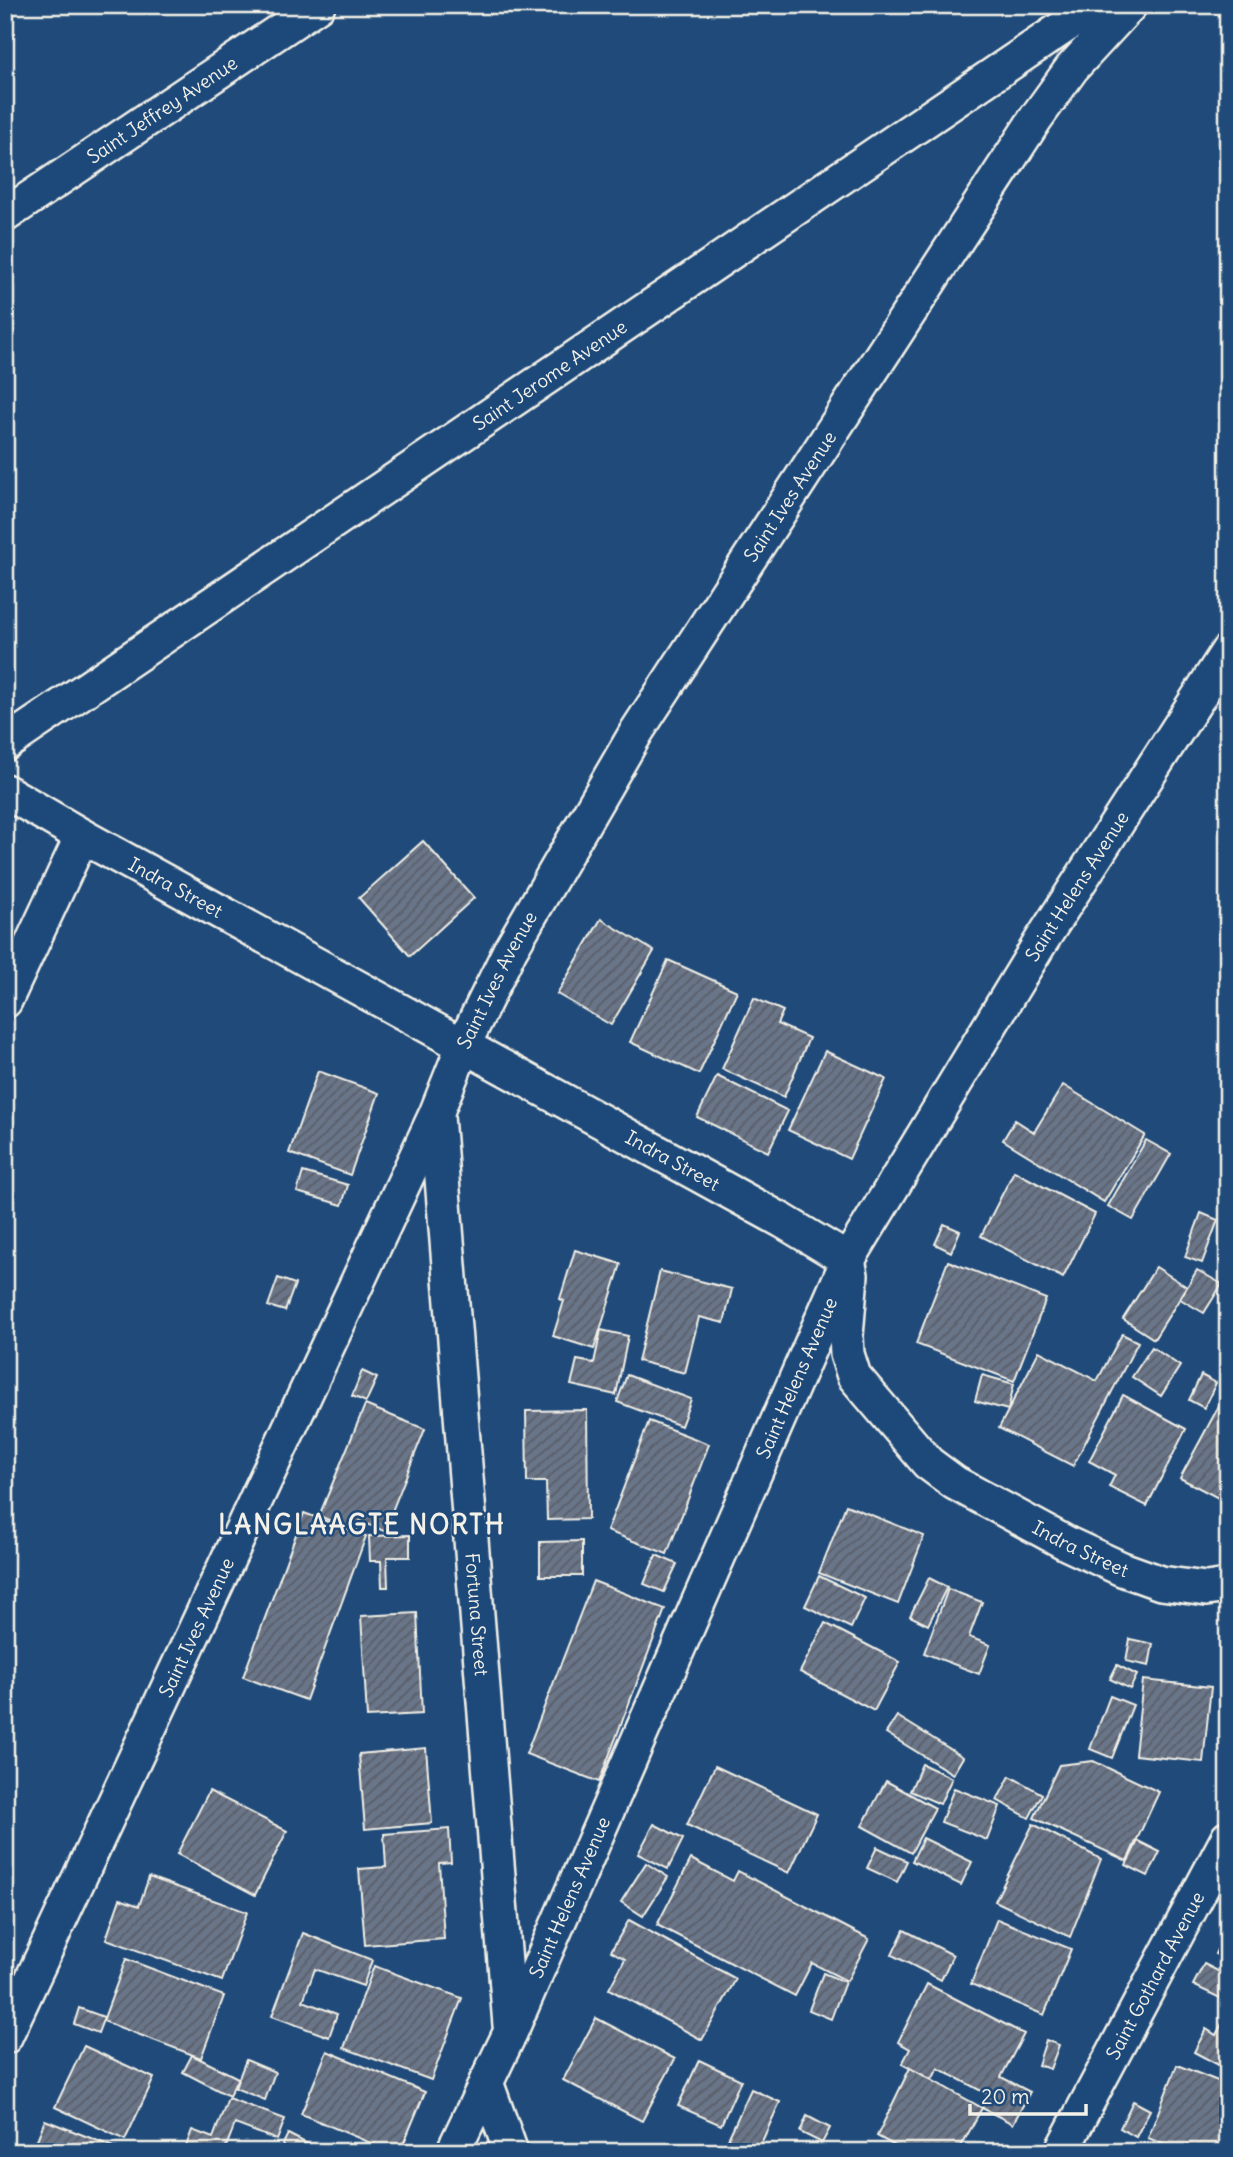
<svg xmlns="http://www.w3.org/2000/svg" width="1233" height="2157" viewBox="0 0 1233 2157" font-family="Delius,sans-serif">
  <defs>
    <pattern id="building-hatch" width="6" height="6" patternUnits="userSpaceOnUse" patternTransform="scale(1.75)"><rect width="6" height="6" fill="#697488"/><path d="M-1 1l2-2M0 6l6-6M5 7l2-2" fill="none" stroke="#595e67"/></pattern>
  </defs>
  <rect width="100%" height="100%" fill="#1f4a7a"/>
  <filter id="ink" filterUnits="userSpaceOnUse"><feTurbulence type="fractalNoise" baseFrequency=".0143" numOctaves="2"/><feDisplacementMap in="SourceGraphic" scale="14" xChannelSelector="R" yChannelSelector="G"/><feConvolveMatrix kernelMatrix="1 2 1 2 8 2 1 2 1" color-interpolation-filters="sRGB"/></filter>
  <g filter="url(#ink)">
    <g fill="url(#building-hatch)" stroke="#f4f1e8" stroke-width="2">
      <polygon points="423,841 474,898 410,956 359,898"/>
      <polygon points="601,919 654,951 611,1025 557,994"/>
      <polygon points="668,960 737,991 699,1074 630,1042"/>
      <polygon points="754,998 783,1011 777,1024 809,1038 784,1097 722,1069"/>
      <polygon points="825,1051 886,1079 849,1159 788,1130"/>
      <polygon points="318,1071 379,1093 350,1175 289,1153"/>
      <polygon points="717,1076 788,1111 768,1152 697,1117"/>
      <polygon points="1063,1085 1145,1135 1104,1202 1003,1140 1015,1120 1034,1132"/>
      <polygon points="1146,1140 1171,1154 1133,1220 1108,1206"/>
      <polygon points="1014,1171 1095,1214 1063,1278 981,1236"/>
      <polygon points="303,1172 348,1185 342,1205 297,1192"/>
      <polygon points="1201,1213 1218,1220 1202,1263 1185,1257"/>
      <polygon points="944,1224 960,1231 951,1252 935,1244"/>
      <polygon points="575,1250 621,1264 594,1349 553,1336 564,1301 560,1299"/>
      <polygon points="948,1261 1046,1299 1014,1381 916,1344"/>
      <polygon points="1156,1267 1187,1287 1154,1339 1123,1319"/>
      <polygon points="1197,1270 1222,1284 1204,1313 1180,1299"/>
      <polygon points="660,1271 732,1289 724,1323 699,1317 685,1373 638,1361"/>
      <polygon points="278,1278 295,1284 285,1311 268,1306"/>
      <polygon points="601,1330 628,1336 616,1395 571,1385 577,1360 594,1363"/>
      <polygon points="1122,1334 1138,1342 1073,1466 999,1428 1039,1351 1097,1381"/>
      <polygon points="1152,1347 1180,1366 1161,1396 1132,1377"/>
      <polygon points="362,1371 377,1378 366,1402 352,1396"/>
      <polygon points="627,1375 691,1399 681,1426 617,1402"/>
      <polygon points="982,1375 1014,1384 1008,1410 975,1401"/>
      <polygon points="1201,1375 1216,1383 1204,1408 1189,1400"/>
      <polygon points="1227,1391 1228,1489 1222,1500 1180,1478"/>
      <polygon points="1123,1395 1186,1429 1147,1506 1109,1487 1115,1475 1089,1461"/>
      <polygon points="365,1405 425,1429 384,1531 360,1521 356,1531 319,1516"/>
      <polygon points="587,1410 588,1519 547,1520 546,1482 527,1482 526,1411"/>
      <polygon points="649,1421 709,1444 667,1554 607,1531"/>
      <polygon points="846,1505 924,1536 898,1604 819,1573"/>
      <polygon points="304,1513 366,1536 306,1700 243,1677"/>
      <polygon points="410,1535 410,1557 387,1557 388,1587 382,1587 381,1561 370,1561 369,1536"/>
      <polygon points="582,1541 582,1576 540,1576 540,1542"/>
      <polygon points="656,1555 677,1564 664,1592 644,1584"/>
      <polygon points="819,1576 865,1598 851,1628 805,1606"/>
      <polygon points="929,1578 947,1587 928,1625 910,1616"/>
      <polygon points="593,1581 665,1609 599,1782 526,1754"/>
      <polygon points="948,1589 982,1602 969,1637 990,1645 979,1674 924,1653"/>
      <polygon points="417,1613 422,1714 367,1717 361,1616"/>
      <polygon points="825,1623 900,1662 874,1711 800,1672"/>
      <polygon points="1130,1639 1153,1644 1149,1666 1126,1661"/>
      <polygon points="1117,1665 1137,1675 1130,1689 1110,1679"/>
      <polygon points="1143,1680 1211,1687 1203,1762 1135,1755"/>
      <polygon points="1110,1696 1133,1705 1112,1758 1090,1749"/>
      <polygon points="897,1716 963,1757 953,1774 886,1733"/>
      <polygon points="426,1748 432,1823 365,1829 359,1754"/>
      <polygon points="1093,1761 1159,1792 1127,1861 1034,1818 1059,1765"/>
      <polygon points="922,1764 952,1778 940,1804 910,1791"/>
      <polygon points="715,1766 817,1814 789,1873 687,1825"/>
      <polygon points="1010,1776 1042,1794 1029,1818 997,1800"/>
      <polygon points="886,1781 935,1808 911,1853 862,1826"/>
      <polygon points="954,1788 1000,1806 987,1840 941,1822"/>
      <polygon points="209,1791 287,1831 255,1895 177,1854"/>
      <polygon points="654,1824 683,1839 668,1869 638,1854"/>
      <polygon points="1033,1824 1101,1859 1070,1937 995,1901"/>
      <polygon points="449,1829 451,1862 439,1863 444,1939 365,1945 359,1869 386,1867 384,1834"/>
      <polygon points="923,1838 972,1862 961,1885 912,1861"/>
      <polygon points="1138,1841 1160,1852 1148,1876 1126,1865"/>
      <polygon points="877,1847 907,1861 897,1882 867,1868"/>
      <polygon points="691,1859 733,1881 738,1871 869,1939 847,1981 812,1963 795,1996 657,1925"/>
      <polygon points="646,1863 668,1877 643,1916 621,1902"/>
      <polygon points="149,1877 247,1912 222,1981 106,1939 120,1899 139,1906"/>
      <polygon points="997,1919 1071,1949 1044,2015 971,1984"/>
      <polygon points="629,1920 736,1979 702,2040 609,1989 625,1959 611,1951"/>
      <polygon points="904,1930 953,1955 941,1980 892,1955"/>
      <polygon points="303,1933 372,1960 363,1986 315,1969 303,2001 337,2014 329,2037 272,2016"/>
      <polygon points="1221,1941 1228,1944 1228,1960 1215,1954"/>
      <polygon points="126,1959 224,1996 201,2058 103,2021"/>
      <polygon points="1204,1964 1228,1976 1228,1983 1220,1998 1193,1985"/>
      <polygon points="374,1966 462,1998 431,2080 344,2048"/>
      <polygon points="823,1973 845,1982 831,2019 809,2010"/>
      <polygon points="927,1984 1024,2034 1001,2077 1030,2092 1013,2124 982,2108 989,2095 938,2068 932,2080 902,2064 910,2049 898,2042"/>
      <polygon points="79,2008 104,2017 98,2033 74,2024"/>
      <polygon points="1228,2012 1228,2070 1194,2052 1206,2029 1216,2035"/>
      <polygon points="596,2018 675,2059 642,2121 563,2080"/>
      <polygon points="1046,2040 1059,2045 1050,2069 1038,2065"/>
      <polygon points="84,2046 154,2078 125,2140 55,2107"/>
      <polygon points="327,2051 425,2092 400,2152 392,2152 301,2114"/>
      <polygon points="192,2055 238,2078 229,2096 183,2072"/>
      <polygon points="246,2060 275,2072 265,2100 235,2088"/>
      <polygon points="699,2060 741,2080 721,2125 678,2106"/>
      <polygon points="1177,2065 1228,2085 1228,2152 1182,2152 1148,2138"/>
      <polygon points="910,2068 982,2108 958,2152 906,2152 877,2136"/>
      <polygon points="751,2089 780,2102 758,2150 761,2152 722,2152"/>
      <polygon points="228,2098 285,2119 277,2140 235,2124 224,2152 184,2152 192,2130 213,2138"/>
      <polygon points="1133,2101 1150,2110 1136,2137 1120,2128"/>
      <polygon points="807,2116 830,2128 822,2143 800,2132"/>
      <polygon points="45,2120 126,2152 32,2152"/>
      <polygon points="288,2134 323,2152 279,2152"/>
    </g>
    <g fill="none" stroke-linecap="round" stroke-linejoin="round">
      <g stroke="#f4f1e8" stroke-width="38">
        <g id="minor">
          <path id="s1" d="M5,215L318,5"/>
          <path id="s2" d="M5,744L1096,5"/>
          <path id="s3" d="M5,791L82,836L783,1221L848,1260L851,1275L846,1336L847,1354L854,1376L928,1463L955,1483L1068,1544L1122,1569L1161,1583L1206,1589L1228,1586"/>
          <polyline points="5,1001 82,836"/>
          <path id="s4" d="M437,1116L510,2025"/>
          <path id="s5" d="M5,2037L436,1114L464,1044L510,950L637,731L1036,118L1072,68L1130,5"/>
          <polyline points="486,2082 511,2152"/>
          <path id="s6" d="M453,2152L511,2031L848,1260L1040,943L1228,651"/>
          <path id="s7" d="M1061,2152L1228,1838"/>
        </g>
      </g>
      <use href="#minor" stroke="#1f4a7a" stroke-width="33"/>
    </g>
  </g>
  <g text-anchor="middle" stroke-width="5" stroke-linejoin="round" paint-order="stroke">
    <g font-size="19" fill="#f4f1e8" stroke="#1f4a7a">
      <text dy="7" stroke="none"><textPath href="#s1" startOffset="189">Saint Jeffrey Avenue</textPath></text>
      <text dy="7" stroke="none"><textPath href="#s2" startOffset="658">Saint Jerome Avenue</textPath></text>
      <text dy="7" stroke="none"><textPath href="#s5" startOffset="1732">Saint Ives Avenue</textPath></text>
      <text dy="7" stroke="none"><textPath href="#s6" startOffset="1414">Saint Helens Avenue</textPath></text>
      <text dy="7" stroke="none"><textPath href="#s3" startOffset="196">Indra Street</textPath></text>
      <text dy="7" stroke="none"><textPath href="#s5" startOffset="1166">Saint Ives Avenue</textPath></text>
      <text dy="7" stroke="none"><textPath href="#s3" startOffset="763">Indra Street</textPath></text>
      <text dy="7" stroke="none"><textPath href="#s6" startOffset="847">Saint Helens Avenue</textPath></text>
      <text dy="7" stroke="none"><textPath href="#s3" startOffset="1372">Indra Street</textPath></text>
      <text dy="7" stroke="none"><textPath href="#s4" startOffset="500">Fortuna Street</textPath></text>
      <text dy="7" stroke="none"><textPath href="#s5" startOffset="452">Saint Ives Avenue</textPath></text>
      <text dy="7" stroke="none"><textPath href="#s6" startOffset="280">Saint Helens Avenue</textPath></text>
      <text dy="7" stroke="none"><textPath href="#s7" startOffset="200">Saint Gothard Avenue</textPath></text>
    </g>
    <g font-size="26" font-weight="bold" letter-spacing="2" fill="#f4f1e8" stroke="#1f4a7a">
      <text x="362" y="1534">LANGLAAGTE NORTH</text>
    </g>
  </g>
  <rect width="1233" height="2157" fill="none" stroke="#1f4a7a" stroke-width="28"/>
  <rect x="14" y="14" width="1205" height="2129" fill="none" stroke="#f4f1e8" stroke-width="2.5" filter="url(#ink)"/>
  <path d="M970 2104v10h116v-10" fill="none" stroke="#f4f1e8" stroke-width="3.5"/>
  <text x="981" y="2104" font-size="21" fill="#f4f1e8" stroke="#1f4a7a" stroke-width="5" paint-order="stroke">20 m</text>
</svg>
